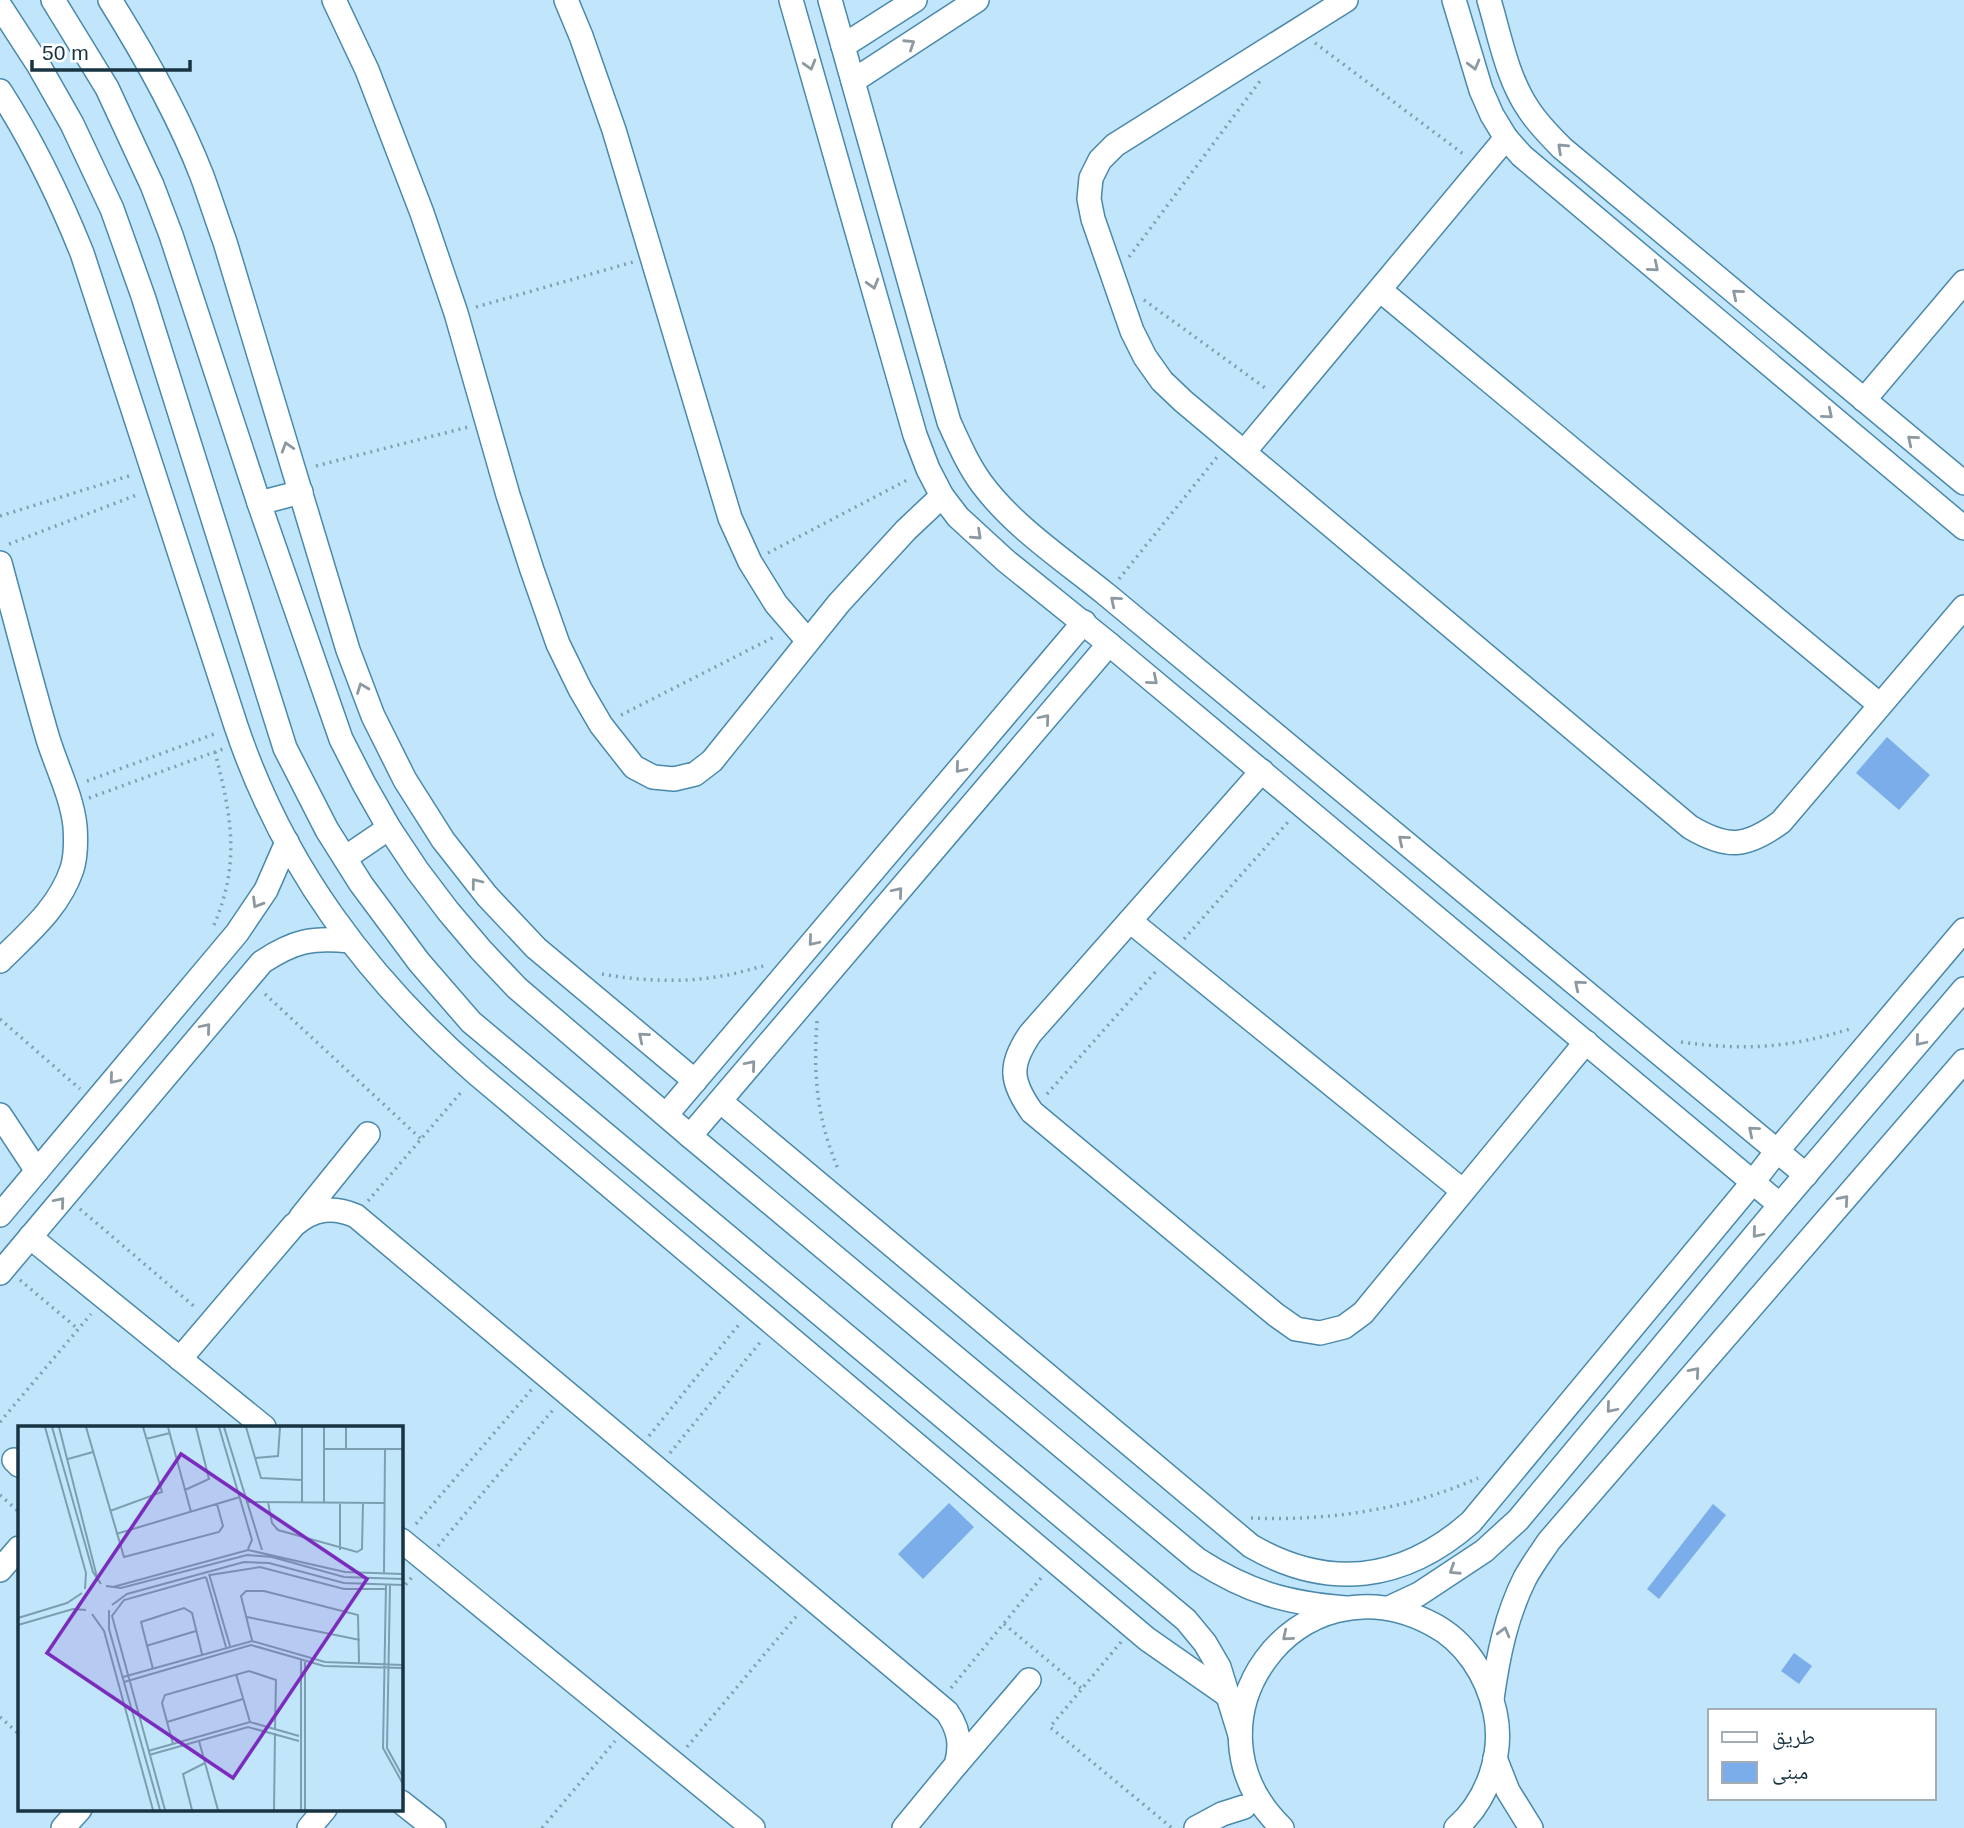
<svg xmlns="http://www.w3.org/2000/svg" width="1964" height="1828" viewBox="0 0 1964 1828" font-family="Helvetica,'Noto Naskh Arabic',sans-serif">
  <rect width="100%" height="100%" fill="#c1e6fc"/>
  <g fill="#7badea">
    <polygon points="1887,737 1930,775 1899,810 1856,773"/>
    <polygon points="949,1503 974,1527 923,1579 898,1554"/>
    <polygon points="1713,1504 1726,1515 1659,1599 1647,1589"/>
    <polygon points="1794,1653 1812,1666 1799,1684 1781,1671"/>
  </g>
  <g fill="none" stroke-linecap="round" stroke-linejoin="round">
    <g stroke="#4a89ab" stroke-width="26">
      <g id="minor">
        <path d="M53,0L107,88L152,185L171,235L259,503L341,739L364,784L389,828L417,870L448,911L481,950L517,988L690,1136L1198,1560C1248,1592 1286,1603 1346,1608"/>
        <path d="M110,0C145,56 178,114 202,176C210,198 217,220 225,242L348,650L373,716L405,780L443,840L487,896L536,948L695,1081"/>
        <polyline points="334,0 367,70 422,213 456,313 508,495 532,570 558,644 580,689 601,725 634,767 653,777 674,779 695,774 712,761 839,603 906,530 942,496"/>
        <polyline points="566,0 581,36 614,130 730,518 750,562 776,604 808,641"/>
        <polyline points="791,0 915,435 928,469 942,496 958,517 1006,561 1109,644 1780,1205"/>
        <path d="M830,0L949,422C959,444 968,465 982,484C1015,528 1064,560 1107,595L1806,1175"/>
        <path d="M1346,0L1115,145L1100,160L1091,178L1089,199L1093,219L1132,331L1145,357L1162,381L1183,401L1690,827C1727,849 1746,848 1781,822L1964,607"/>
        <polyline points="1454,0 1481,90 1492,115 1506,138 1522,156 1964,528"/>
        <path d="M1489,0C1500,37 1507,78 1529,110C1538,124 1550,136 1562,148L1964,483"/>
        <polyline points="0,6 39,66 72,124 112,209 143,296 285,748 327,830 361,884 419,962 471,1022 1186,1620 1205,1643 1219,1667 1240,1735"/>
        <polyline points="843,46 915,0"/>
        <polyline points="853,81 977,0"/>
        <path d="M0,91C33,142 59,196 82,253L236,726C283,866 367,978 477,1074L1147,1639L1230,1697"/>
        <polyline points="1380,290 1880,705"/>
        <polyline points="1864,400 1964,282"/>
        <polyline points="1244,452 1506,138"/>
        <polyline points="259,503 301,492"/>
        <path d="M0,563C16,622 31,681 48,739C57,768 72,797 75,826C76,840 76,856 72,869C59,908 28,933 0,961"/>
        <path d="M1262,771L1030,1034C1009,1065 1010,1081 1032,1112L1276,1315L1296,1329L1320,1333L1344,1327L1363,1313L1586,1042"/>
        <polyline points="345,858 389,828"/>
        <polyline points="1130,921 1463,1191"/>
        <path d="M720,1101L1251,1546C1329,1591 1404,1581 1471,1522L1753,1182L1777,1151L1964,930"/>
        <polyline points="0,1115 37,1171"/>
        <polyline points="666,1115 1084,622"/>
        <polyline points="690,1136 1109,644"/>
        <polyline points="0,1215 237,933 266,890 287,842"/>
        <polyline points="301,1217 368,1134"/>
        <polyline points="30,1237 264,1427"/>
        <path d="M0,1273L262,962C294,941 312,937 350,941"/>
        <path d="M180,1359L294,1225C314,1208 333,1206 356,1216L947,1712C959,1729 962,1745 956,1765L904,1828"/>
        <polyline points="14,1460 19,1465"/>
        <polyline points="401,1540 753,1828"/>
        <polyline points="0,1570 19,1548"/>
        <polyline points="1389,1608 1419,1594 1484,1551 1518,1520 1780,1205 1964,989"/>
        <path d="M1492,1699C1498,1656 1506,1616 1525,1578C1532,1565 1541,1553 1549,1541L1964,1061"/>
        <polyline points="1495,1758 1508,1791 1531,1828"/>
        <polyline points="956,1765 1029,1680"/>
        <polyline points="401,1802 434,1828"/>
        <polyline points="63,1828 80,1809"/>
        <polyline points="309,1828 325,1809"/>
        <polyline points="1196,1828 1222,1814 1244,1807"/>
        <path d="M1282,1828C1173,1723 1297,1552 1432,1624C1465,1641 1487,1675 1495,1712C1504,1753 1488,1800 1456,1828"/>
      </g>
    </g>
    <g stroke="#7fa0b2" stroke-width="3.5" stroke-dasharray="2 5" stroke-linecap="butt">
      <polyline points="1315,43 1466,156"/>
      <polyline points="1129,257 1260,81"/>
      <polyline points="1144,300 1268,390"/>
      <polyline points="476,307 633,262"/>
      <polyline points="316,466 468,427"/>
      <polyline points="0,516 132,475"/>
      <polyline points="9,544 139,494"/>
      <polyline points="768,553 909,479"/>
      <polyline points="1119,579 1217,457"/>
      <polyline points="621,715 776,636"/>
      <polyline points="87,781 217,733"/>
      <polyline points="89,798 223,749"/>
      <path d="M214,925C241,862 231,815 215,752"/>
      <polyline points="1184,939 1288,822"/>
      <path d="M602,974C642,981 682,983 722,976C736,974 750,969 764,966"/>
      <polyline points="265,994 421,1139"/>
      <polyline points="0,1019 80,1089"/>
      <path d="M817,1021C813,1076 817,1120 839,1171"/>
      <path d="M1681,1042C1747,1051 1789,1048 1853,1028"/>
      <polyline points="1047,1094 1158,969"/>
      <polyline points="368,1201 463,1090"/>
      <polyline points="80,1209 196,1308"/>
      <polyline points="20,1280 78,1329"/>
      <polyline points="0,1422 91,1314"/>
      <polyline points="649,1436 741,1322"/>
      <polyline points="670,1453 762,1340"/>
      <polyline points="0,1495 19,1512"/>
      <path d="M1251,1518C1329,1521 1406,1510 1478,1478"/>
      <polyline points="416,1524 532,1389"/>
      <polyline points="438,1546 553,1410"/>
      <polyline points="401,1590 413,1576"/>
      <polyline points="1004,1624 1082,1689"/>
      <polyline points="1121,1642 1050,1727 1172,1828"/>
      <polyline points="951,1688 1041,1578"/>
      <polyline points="0,1717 19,1734"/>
      <polyline points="687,1747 799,1613"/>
      <polyline points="542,1828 615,1741"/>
    </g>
    <use href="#minor" stroke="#fff" stroke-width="23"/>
  </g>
  <defs><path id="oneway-chevron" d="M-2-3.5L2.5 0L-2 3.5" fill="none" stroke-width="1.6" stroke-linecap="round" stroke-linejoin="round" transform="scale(1.75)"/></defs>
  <g stroke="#8c99a0">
    <use href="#oneway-chevron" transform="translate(910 44) rotate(-33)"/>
    <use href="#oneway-chevron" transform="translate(810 65) rotate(74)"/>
    <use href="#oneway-chevron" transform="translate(1474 65) rotate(75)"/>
    <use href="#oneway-chevron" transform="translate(1562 148) rotate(-137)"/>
    <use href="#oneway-chevron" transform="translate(1654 267) rotate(40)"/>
    <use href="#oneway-chevron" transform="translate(873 284) rotate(74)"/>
    <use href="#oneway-chevron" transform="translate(1737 294) rotate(-140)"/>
    <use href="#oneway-chevron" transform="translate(1828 414) rotate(40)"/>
    <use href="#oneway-chevron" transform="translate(1912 440) rotate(-140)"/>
    <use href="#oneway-chevron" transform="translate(287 447) rotate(-107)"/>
    <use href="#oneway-chevron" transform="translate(977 535) rotate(43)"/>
    <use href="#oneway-chevron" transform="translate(1115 601) rotate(-140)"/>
    <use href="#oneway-chevron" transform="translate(1153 680) rotate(40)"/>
    <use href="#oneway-chevron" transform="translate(362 688) rotate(-111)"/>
    <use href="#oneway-chevron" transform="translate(1045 719) rotate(-50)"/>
    <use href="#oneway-chevron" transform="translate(960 768) rotate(130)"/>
    <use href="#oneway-chevron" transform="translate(1403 840) rotate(-140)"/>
    <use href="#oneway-chevron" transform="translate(476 883) rotate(-128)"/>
    <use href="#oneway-chevron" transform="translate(898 892) rotate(-50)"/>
    <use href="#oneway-chevron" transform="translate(257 903) rotate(121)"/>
    <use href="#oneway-chevron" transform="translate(813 941) rotate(130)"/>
    <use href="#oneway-chevron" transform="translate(1579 985) rotate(-140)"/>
    <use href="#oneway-chevron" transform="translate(206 1028) rotate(-50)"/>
    <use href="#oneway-chevron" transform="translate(643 1037) rotate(-140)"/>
    <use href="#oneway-chevron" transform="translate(1920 1041) rotate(130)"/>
    <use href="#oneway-chevron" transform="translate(751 1065) rotate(-50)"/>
    <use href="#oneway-chevron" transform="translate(114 1079) rotate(130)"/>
    <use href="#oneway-chevron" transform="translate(1753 1131) rotate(-140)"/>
    <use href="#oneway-chevron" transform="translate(1844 1200) rotate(-49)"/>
    <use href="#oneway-chevron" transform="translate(60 1202) rotate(-50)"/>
    <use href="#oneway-chevron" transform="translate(1757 1233) rotate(130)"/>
    <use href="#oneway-chevron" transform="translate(1695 1372) rotate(-49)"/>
    <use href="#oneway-chevron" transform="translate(1611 1408) rotate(130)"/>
    <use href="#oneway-chevron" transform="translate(1454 1570) rotate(147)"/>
    <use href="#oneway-chevron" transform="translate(1504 1632) rotate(-75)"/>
    <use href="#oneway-chevron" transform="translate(1287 1636) rotate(140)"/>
  </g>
  <g transform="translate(18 1426)">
    <rect width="385" height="385" fill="#c1e6fc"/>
    <path fill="none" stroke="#7d9eb1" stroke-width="2" d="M27,1L68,147L67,163M34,1L75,146L83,158M41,1L80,155M68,1L106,131L201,106L205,100L199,78M150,1L173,86M201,1L234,114L230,123M206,1L244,124M228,1L243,52L284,54M328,1V23M128,13L152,7M306,23H385M237,32L260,30L262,1M50,33L75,26M167,64L191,53L178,1M228,76L366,77M250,76L254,97L260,104L339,126L344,123L345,77M284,76V1M306,76V1M92,85L144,66L125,1M98,108L222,71M322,124V77M366,147L367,23M191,148L212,220M192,149L242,141L326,163H367M188,151L208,221M368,159L365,322L385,358M372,159L369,322L385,351M88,160L103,162L229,129L254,131L326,151L385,153M95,161L230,124L327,146L385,148M94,179L109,168L226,136L251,137L326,157L385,159M91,184V203L142,384M74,188L86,205L135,384M229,191L342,214M0,192L49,177L64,167M0,199L55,183L68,184M234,214L223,170L228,165H246L340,189L341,237M128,220L178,205M283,234V384M135,243L123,196L166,182L174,187L184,228M218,248L232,296M105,251L234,215L307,236L385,239M106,256L233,219L306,240L385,242M149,296L225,273M181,315L200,384M155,318L144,277L147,269L231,245L258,254L257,303M130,325L232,296L281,310M131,329L230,301L281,315M147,384L94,190L106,174L188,151M174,384L165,348L187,337M256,384L257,307M287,384V236"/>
    <path fill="#7b2cbf" fill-opacity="0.15" stroke="#7b2cbf" stroke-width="3.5" d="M163,28L349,153L215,352L29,227Z"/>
    <rect width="385" height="385" fill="none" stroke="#183341" stroke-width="3.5"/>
  </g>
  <rect x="1708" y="1709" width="228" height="91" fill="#ffffff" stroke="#a3adb3" stroke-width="2"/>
  <rect x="1722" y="1732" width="35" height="10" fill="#ffffff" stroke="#a3adb3" stroke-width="2"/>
  <text x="1772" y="1744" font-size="21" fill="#183341">طريق</text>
  <rect x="1722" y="1762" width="35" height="21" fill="#7badea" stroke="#a3adb3" stroke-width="2"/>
  <text x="1772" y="1779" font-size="21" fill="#183341">مبنى</text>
  <path d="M32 60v10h158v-10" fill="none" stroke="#183341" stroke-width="3.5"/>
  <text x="42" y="60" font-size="21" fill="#183341" stroke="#ffffff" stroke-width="5" paint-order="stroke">50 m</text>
</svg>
